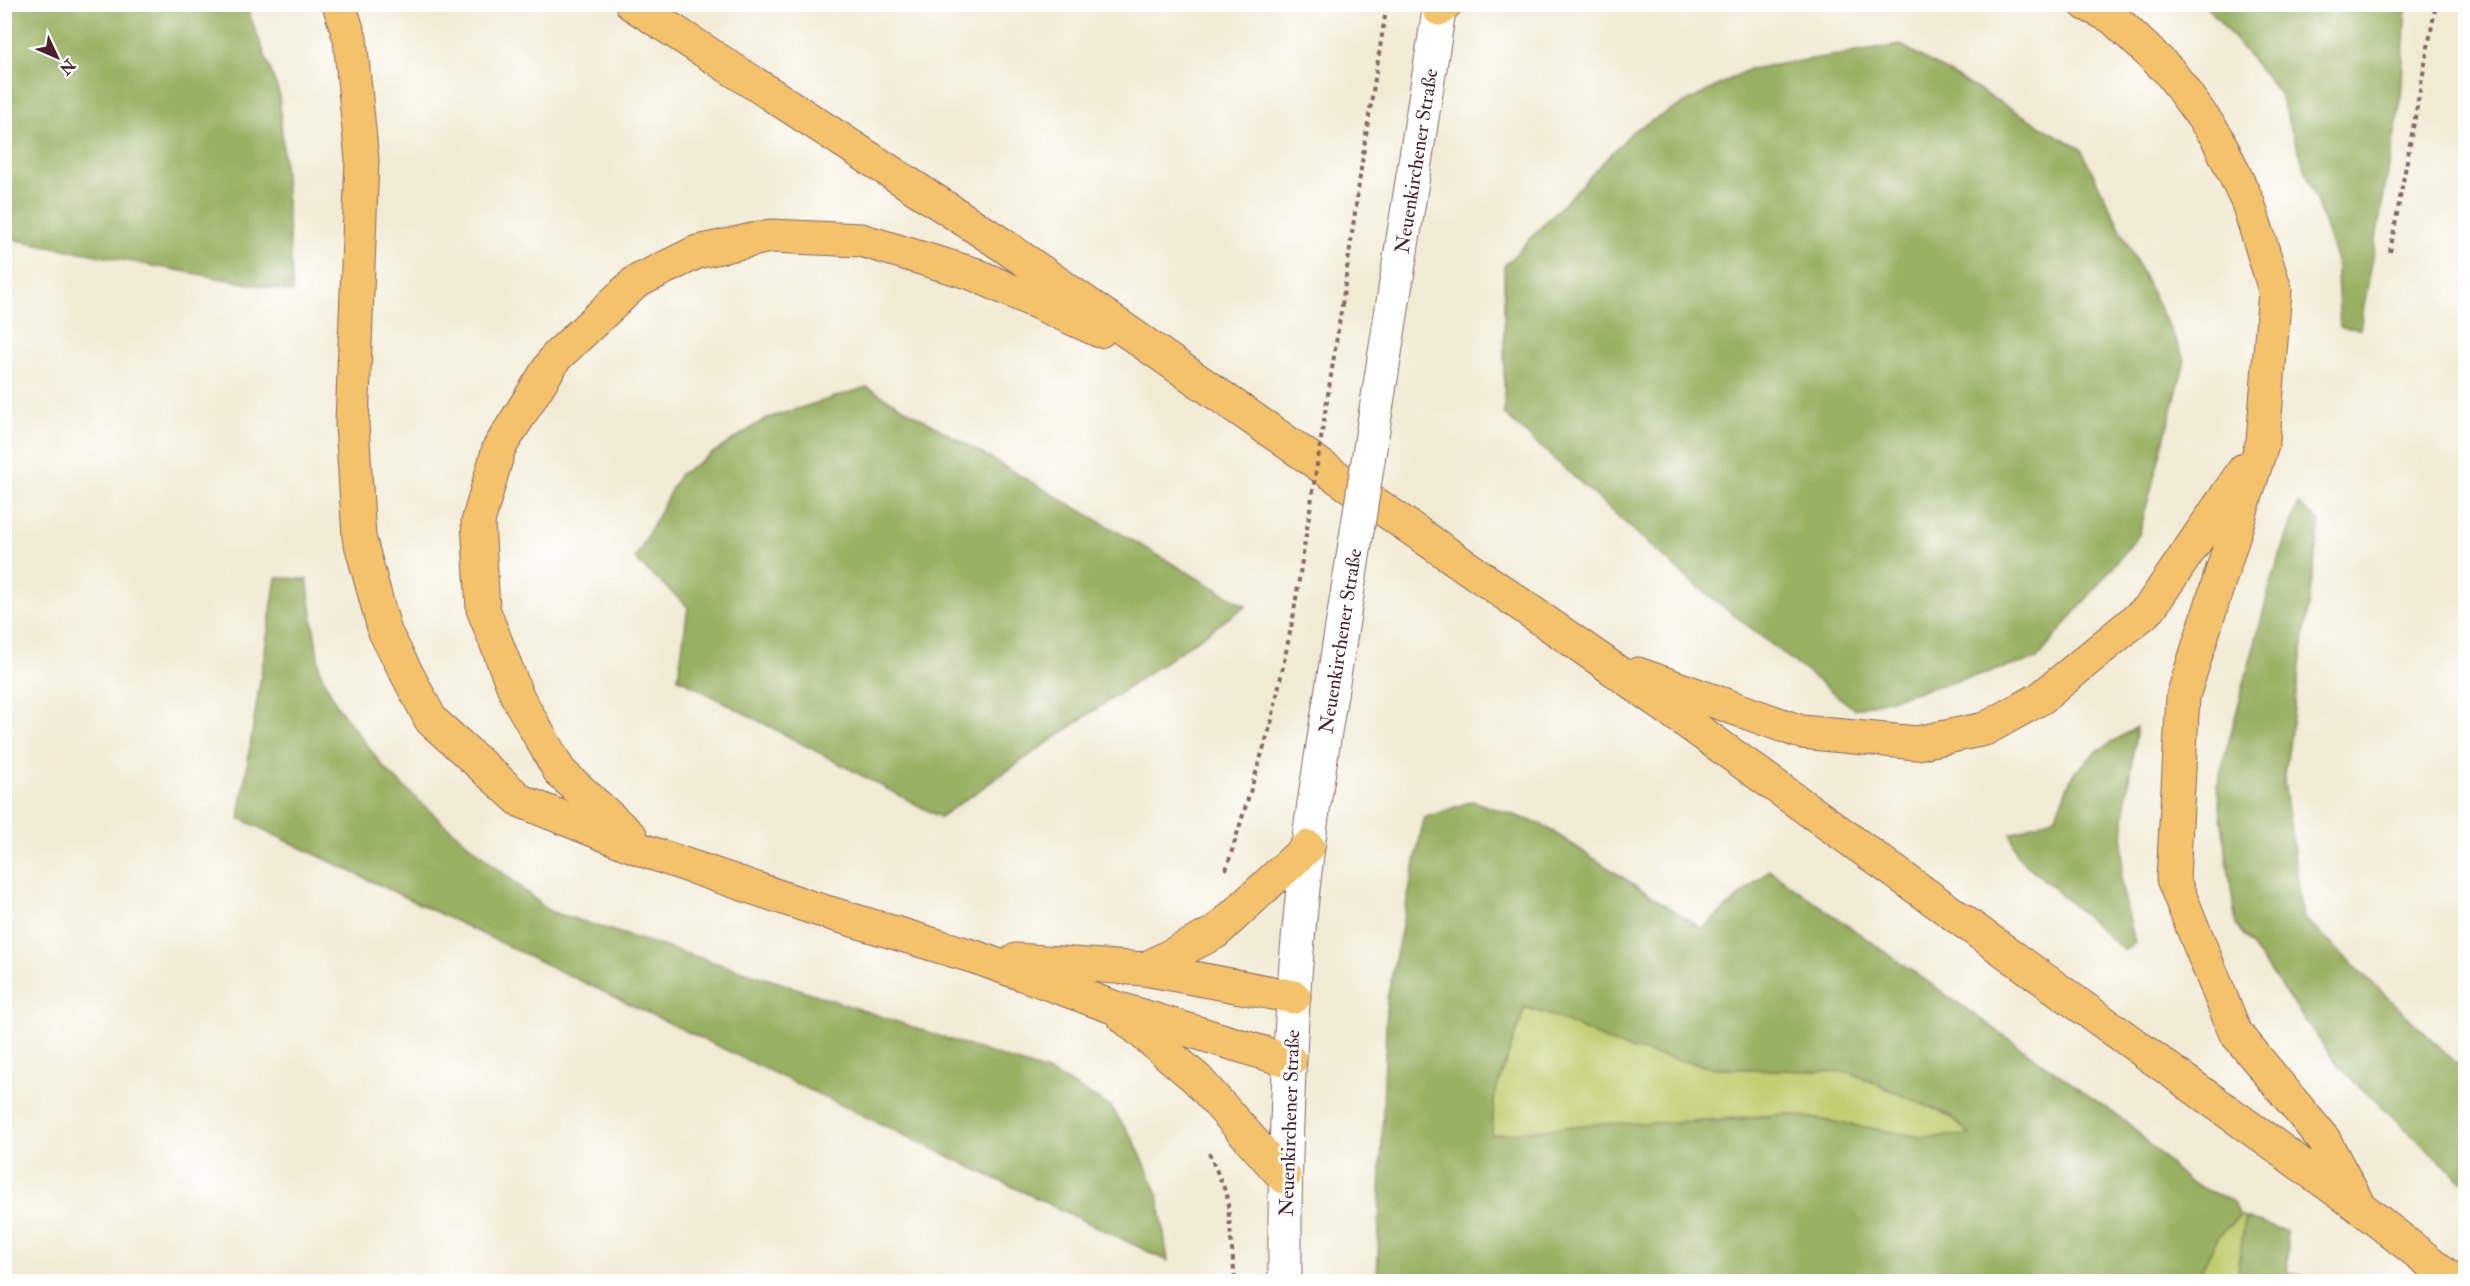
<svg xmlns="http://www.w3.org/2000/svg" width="2470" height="1286" viewBox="0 0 2470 1286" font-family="'IM FELL Double Pica',serif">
  <rect width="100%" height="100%" fill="#fff"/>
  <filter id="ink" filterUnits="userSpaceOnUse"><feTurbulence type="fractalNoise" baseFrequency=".0167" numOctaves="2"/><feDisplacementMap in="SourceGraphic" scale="12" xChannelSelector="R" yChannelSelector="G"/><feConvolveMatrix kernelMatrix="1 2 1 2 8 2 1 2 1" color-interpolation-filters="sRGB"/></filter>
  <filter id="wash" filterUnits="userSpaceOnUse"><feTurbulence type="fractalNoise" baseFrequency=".008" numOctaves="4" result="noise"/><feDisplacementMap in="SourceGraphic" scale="24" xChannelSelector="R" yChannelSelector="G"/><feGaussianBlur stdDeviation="1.35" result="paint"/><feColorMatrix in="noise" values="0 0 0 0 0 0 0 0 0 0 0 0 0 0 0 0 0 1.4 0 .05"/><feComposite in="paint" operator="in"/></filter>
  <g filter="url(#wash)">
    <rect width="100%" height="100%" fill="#f1ebd4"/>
    <g fill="#c0cd6f" stroke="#85764d" stroke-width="1.5">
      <polygon points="1525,1007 1713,1068 1849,1072 1952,1117 1971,1136 1922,1137 1788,1114 1492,1135 1494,1096"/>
      <polygon points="2239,1216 2245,1218 2237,1281 2204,1281 2201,1270 2218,1237"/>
    </g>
    <g fill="#98b062" stroke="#716846" stroke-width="1.5" fill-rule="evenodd">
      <polygon points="4,5 246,5 279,93 293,292 5,238"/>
      <polygon points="2206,5 2406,5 2401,99 2360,329 2340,327 2336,258 2278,91"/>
      <polygon points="1901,45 2081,149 2185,360 2139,535 2037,659 1854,709 1689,580 1504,414 1504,266 1634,130 1749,69"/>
      <polygon points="867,387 1246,606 940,817 678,678 688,607 635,559 679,475 765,419"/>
      <polygon points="2298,504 2320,522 2284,781 2303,917 2465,1071 2465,1184 2340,1068 2236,925 2217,786 2270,586"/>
      <polygon points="276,578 307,579 320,671 337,706 385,769 442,822 549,911 784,984 1053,1074 1110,1106 1134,1140 1158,1194 1168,1261 239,818"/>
      <polygon points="2137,727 2125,805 2121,884 2135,943 2125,951 2018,857 2011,834 2055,817 2073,774 2097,751"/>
      <path d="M1472,801L1541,824L1702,929L1769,870L2128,1123L2187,1181L2234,1202L2239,1216L2218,1237L2201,1270L2204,1281H1377L1387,999L1424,818ZM1525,1007L1553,1016L1622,1047L1713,1068L1849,1072L1952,1117L1970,1135L1922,1137L1788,1114L1719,1121L1593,1124L1492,1135L1494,1096Z"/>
      <polygon points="2245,1218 2286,1231 2288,1272 2318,1281 2237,1281"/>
    </g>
  </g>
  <g filter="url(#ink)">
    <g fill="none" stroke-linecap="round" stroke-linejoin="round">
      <g stroke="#846666" stroke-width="35">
        <g id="minor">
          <polyline points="1376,410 1440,4"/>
          <path d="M1285,1282C1284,1137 1290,990 1308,846C1319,763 1334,679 1347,595"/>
        </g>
      </g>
      <g stroke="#846666" stroke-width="35">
        <g id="highway">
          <polyline points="339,4 350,39 362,160 352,424 359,537 385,632 431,720 521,801 648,852 813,908 978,958 1113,1007 1290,1061"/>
          <polyline points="632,4 997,241 1602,661 2360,1207 2455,1282"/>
          <polyline points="2086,4 2112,17 2169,71 2217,137 2248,203 2275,290 2263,441 2183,696 2173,879 2235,1032 2324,1140 2356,1200"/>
          <polyline points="1439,9 1445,4"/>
          <polyline points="1638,674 1801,732 1917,743 1985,729 2041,698 2149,609 2244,470"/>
          <polyline points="631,837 560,772 517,696 483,609 478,522 499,448 556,357 636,282 697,252 770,236 861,240 974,274 1100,331"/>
          <polyline points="1016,960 1145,969 1294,997"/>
          <polyline points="1145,969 1216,932 1308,847"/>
          <polyline points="1123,1016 1197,1079 1284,1177"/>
        </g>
      </g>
      <g stroke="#846666" stroke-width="4" stroke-dasharray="4.5 4.5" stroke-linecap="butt">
        <polyline points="2390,252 2436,4"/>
        <polyline points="1342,305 1365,141 1387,4"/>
        <polyline points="1226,870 1271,724 1293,618"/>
        <polyline points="1209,1153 1227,1195 1235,1282"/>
      </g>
      <use href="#minor" stroke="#fff" stroke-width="33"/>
      <use href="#highway" stroke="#f3c26a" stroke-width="33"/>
      <g stroke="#846666" stroke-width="35" stroke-linecap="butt">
        <polyline id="minor-bridge" points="1347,595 1376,410"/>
      </g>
      <polyline stroke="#846666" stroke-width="4" stroke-dasharray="4.5 4.5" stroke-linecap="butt" points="1293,618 1342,305"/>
      <use href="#minor-bridge" stroke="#fff" stroke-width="33"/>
    </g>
  </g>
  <g text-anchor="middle" stroke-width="6" stroke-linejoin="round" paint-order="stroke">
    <g font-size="20" fill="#4a1f2b" stroke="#fff">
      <text transform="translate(1416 161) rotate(-81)" y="7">Neuenkirchener Straße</text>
      <text transform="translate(1340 641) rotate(-81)" y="7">Neuenkirchener Straße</text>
      <text transform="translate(1289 1123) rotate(-88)" y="7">Neuenkirchener Straße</text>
    </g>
  </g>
  <rect width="2470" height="1286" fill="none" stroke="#fff" stroke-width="24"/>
  <g transform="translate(57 57) rotate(134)" stroke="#ffffff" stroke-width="4.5" paint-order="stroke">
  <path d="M0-4.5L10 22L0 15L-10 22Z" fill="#4a1f2b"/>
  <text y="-9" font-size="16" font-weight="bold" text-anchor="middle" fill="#4a1f2b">N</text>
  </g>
</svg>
